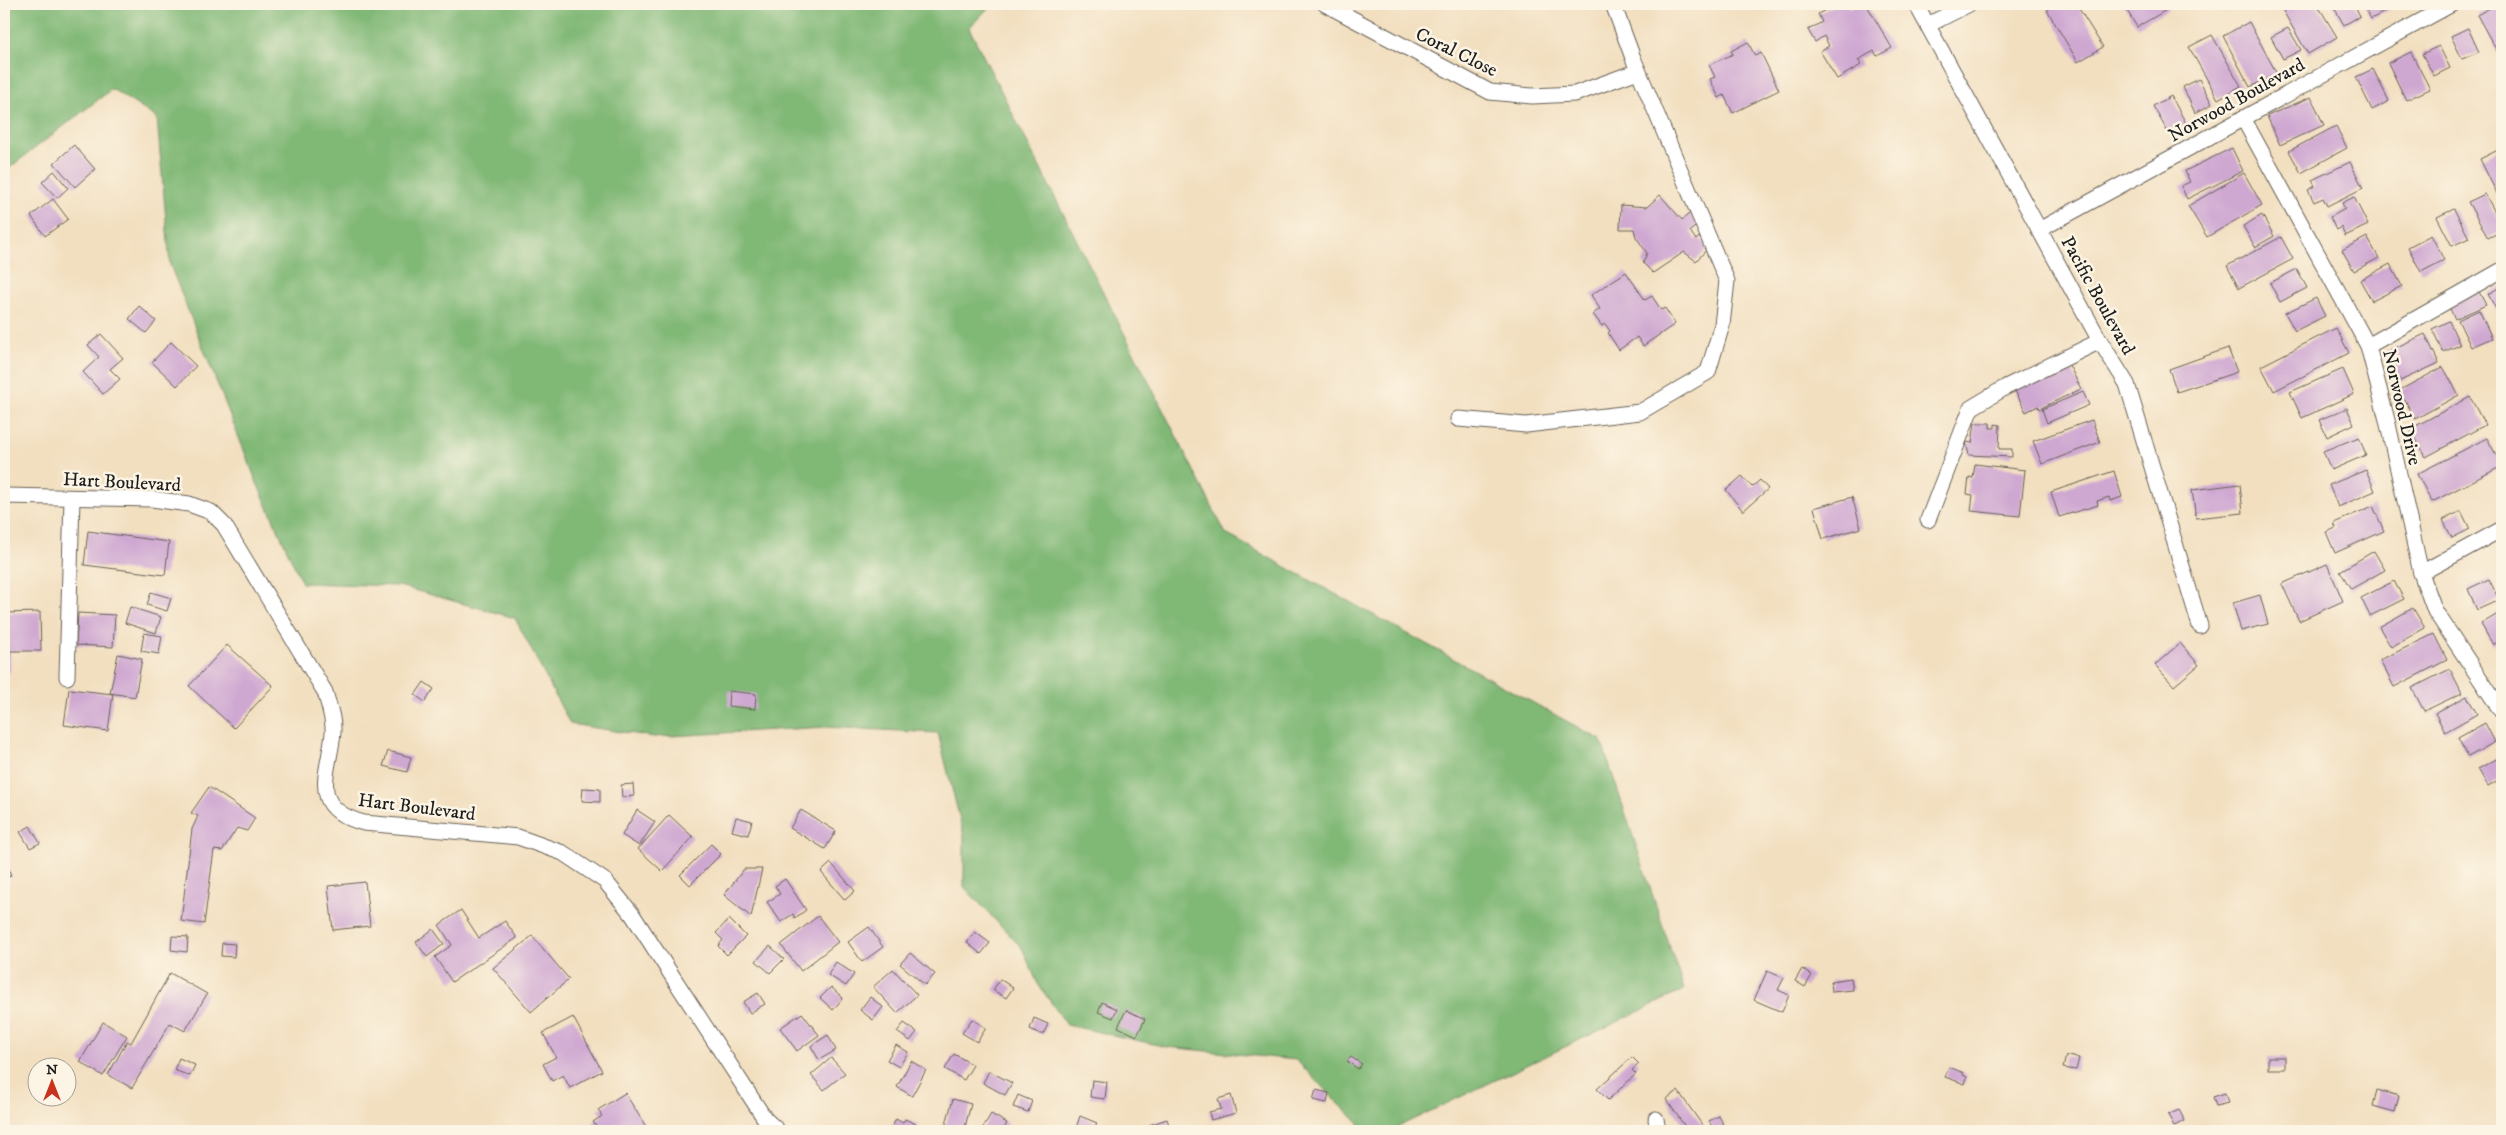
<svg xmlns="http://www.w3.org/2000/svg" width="2506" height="1135" viewBox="0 0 2506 1135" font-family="'IM FELL DW Pica',serif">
  <rect width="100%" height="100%" fill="#fcf5e5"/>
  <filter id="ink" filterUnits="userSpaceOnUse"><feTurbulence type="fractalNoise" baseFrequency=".02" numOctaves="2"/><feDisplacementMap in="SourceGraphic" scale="10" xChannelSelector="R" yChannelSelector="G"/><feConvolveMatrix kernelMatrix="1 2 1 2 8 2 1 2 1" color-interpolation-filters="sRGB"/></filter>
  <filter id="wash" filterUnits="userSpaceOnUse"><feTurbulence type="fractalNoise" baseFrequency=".0096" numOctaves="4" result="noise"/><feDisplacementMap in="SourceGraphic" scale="20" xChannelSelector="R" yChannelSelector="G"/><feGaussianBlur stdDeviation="1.12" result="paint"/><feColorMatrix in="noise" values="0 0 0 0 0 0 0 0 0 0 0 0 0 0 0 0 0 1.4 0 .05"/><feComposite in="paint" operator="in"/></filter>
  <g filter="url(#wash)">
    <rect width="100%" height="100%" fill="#f2dfc0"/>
    <polygon fill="#80b876" stroke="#4e6a49" points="4,4 992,4 969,28 1226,534 1601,740 1684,990 1389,1131 1366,1131 1296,1060 1167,1047 1067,1025 1038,984 1022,948 964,887 964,836 938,733 825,727 654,737 570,724 515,618 399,586 302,583 257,483 170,265 157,118 112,89 4,172"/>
    <g id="blocks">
      <g fill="#cfa8d2">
        <polygon points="1793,4 1806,4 1796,9"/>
        <polygon points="1836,4 1846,4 1849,8 1856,4 1866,4 1892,48 1877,56 1874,51 1858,60 1861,65 1837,79 1820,51 1829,46 1824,36 1815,42 1808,30 1822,22 1818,14"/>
        <polygon points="2057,4 2076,4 2103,47 2078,62 2047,10"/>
        <polygon points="2123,4 2165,4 2168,9 2137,27"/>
        <polygon points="2279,4 2317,4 2337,37 2308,54"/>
        <polygon points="2332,4 2354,4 2360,16 2344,25"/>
        <polygon points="2363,4 2395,4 2396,6 2371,19"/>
        <polygon points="2497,4 2502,4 2502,51 2498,53 2477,15"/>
        <polygon points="2249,22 2277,74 2250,87 2223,36"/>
        <polygon points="2288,28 2301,50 2283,59 2271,37"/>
        <polygon points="2468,28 2479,52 2462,59 2451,36"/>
        <polygon points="2212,35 2241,86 2218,99 2189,47"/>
        <polygon points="1748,42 1755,56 1761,53 1779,90 1733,113 1724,95 1719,98 1710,79 1715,77 1709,65 1733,54 1731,51"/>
        <polygon points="2439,46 2450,68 2434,76 2422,54"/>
        <polygon points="2411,52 2430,89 2406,100 2388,63"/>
        <polygon points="2373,69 2389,101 2372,110 2356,77"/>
        <polygon points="2199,79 2212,104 2195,113 2183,87"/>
        <polygon points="2171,96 2187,125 2169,134 2153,106"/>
        <polygon points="2311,97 2324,125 2280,145 2267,116"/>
        <polygon points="2336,126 2347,148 2301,173 2289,151"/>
        <polygon points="74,145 95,169 75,187 54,163"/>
        <polygon points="2232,148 2243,171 2187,199 2181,186 2190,182 2185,171"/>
        <polygon points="2502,148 2502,204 2480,159"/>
        <polygon points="2350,162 2363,188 2327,206 2323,198 2314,202 2308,190 2315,186 2312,180"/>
        <polygon points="54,171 68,188 57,198 42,182"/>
        <polygon points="2244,173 2262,205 2207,237 2188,206"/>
        <polygon points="2485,194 2502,225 2502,231 2488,238 2468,202"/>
        <polygon points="1660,195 1682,220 1690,213 1699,224 1690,231 1696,240 1699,237 1708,248 1696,261 1684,252 1653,273 1643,263 1647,253 1636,237 1634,229 1620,229 1621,205 1647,207"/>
        <polygon points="2354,197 2368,225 2345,236 2341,227 2336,230 2330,217 2345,209 2342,203"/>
        <polygon points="53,199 68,219 45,236 31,216"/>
        <polygon points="2454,209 2469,238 2452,246 2437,217"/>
        <polygon points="2262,215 2274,236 2255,247 2243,226"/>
        <polygon points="2431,235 2444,260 2421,272 2408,247"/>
        <polygon points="2281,237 2293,259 2239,288 2227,266"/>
        <polygon points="2367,237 2379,258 2354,271 2342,250"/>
        <polygon points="2390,264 2402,286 2372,301 2360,280"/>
        <polygon points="2297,269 2307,288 2280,302 2270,283"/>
        <polygon points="1626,272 1645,300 1652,296 1661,310 1665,308 1675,324 1643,346 1637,337 1619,350 1608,333 1610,331 1605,324 1602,326 1593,314 1600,309 1591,295"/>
        <polygon points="2502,286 2502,320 2488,294"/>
        <polygon points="2478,290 2486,305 2455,319 2448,305"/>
        <polygon points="2316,298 2325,316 2295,331 2285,313"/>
        <polygon points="139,306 156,321 146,333 129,319"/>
        <polygon points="2479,310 2492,338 2471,347 2458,320"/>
        <polygon points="2449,321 2460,345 2443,352 2432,329"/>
        <polygon points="2336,328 2349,353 2274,391 2261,366"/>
        <polygon points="101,334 123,358 110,369 120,379 103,394 83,372 99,357 88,345"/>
        <polygon points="2425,334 2439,363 2400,381 2386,352"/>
        <polygon points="171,342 196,366 177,386 152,362"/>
        <polygon points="2228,348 2237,372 2177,392 2169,369"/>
        <polygon points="2068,363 2081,389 2039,409 2038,406 2026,412 2014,389"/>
        <polygon points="2443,367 2459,395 2415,419 2400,390"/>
        <polygon points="2343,369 2354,394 2302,418 2290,392"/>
        <polygon points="2083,392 2089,405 2047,423 2042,409"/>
        <polygon points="2470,397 2485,425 2426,457 2410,429"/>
        <polygon points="2347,408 2354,424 2327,437 2319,420"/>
        <polygon points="2092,420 2100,442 2042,464 2033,441"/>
        <polygon points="1975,423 1990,423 1990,428 1995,428 1995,424 2000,425 1999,449 2012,449 2012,457 1969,455 1966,442 1972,443"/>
        <polygon points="2359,437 2366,455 2331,470 2323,451"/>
        <polygon points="2487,438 2502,466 2432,502 2417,474"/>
        <polygon points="1975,464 2025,470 2020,516 1971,511 1973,495 1967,494 1969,477 1973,478"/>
        <polygon points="2366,470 2375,491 2338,507 2329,485"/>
        <polygon points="2114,471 2122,497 2110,501 2109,497 2097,501 2098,505 2059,517 2051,492"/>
        <polygon points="1742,476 1752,487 1760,480 1768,489 1743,511 1726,490"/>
        <polygon points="2240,484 2243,513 2196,518 2192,490"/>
        <polygon points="1852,497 1861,528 1823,539 1814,508"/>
        <polygon points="2373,506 2384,531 2335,553 2326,532 2336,528 2334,523"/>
        <polygon points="2461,511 2470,529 2452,538 2443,520"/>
        <polygon points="88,531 169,542 165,575 84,565"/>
        <polygon points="2374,551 2385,570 2351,589 2340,571"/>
        <polygon points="2327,564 2343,601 2299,621 2282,584"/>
        <polygon points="2489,579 2499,600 2477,610 2468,589"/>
        <polygon points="2394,581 2404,599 2370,616 2361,598"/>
        <polygon points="151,592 171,598 167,611 147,605"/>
        <polygon points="2260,595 2268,624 2241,631 2233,603"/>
        <polygon points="130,607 161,617 156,633 125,623"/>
        <polygon points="2413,608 2425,628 2391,647 2379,627"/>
        <polygon points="40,612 41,651 10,651 10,672 4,672 4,613"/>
        <polygon points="2501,612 2502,639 2493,645 2481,624"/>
        <polygon points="78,613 115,615 113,647 76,645"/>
        <polygon points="144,633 162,636 159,654 141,651"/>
        <polygon points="2434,634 2447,660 2394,687 2380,660"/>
        <polygon points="2180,643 2199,665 2174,686 2155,665"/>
        <polygon points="227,645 273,686 234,728 189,686"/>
        <polygon points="118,654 142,659 135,697 110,693"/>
        <polygon points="2450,669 2462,693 2424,711 2412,688"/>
        <polygon points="424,682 434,689 425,702 415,695"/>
        <polygon points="69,689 113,694 108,731 64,725"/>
        <polygon points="729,691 756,694 755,709 728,706"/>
        <polygon points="2467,696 2477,714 2445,732 2435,713"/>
        <polygon points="2485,723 2495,742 2468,757 2458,738"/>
        <polygon points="388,751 411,757 407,772 383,766"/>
        <polygon points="2500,757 2502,761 2502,778 2488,786 2478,769"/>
        <polygon points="633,784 634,796 622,797 621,785"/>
        <polygon points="209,787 255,818 247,831 237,828 222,851 214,850 204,924 181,921 192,829 198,816 191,813"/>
        <polygon points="583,788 600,789 600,802 582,801"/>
        <polygon points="637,810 655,822 639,846 622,835"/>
        <polygon points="801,810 836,831 825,849 790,828"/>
        <polygon points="669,815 693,837 662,871 638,849"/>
        <polygon points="736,817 752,821 748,835 732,831"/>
        <polygon points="30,826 40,843 30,848 20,832"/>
        <polygon points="711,844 721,854 690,885 680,875"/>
        <polygon points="831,863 855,891 845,900 821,872"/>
        <polygon points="8,867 11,876 4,878 4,868"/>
        <polygon points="744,869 762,869 751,917 724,895"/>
        <polygon points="785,879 806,910 795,918 793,914 781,922 767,902 780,894 775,886"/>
        <polygon points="365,882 370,926 333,930 328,886"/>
        <polygon points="461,910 479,938 505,921 517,938 452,982 435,957 452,945 439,925"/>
        <polygon points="818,916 838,942 801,971 781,945"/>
        <polygon points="729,919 746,936 727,955 718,946 723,940 716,933"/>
        <polygon points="869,927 883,947 862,962 848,942"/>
        <polygon points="433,929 444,944 427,957 416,942"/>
        <polygon points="975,932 990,943 981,954 967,943"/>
        <polygon points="172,936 188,937 187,952 171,950"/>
        <polygon points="532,936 569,979 531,1012 493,968"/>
        <polygon points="222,943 235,944 234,957 221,956"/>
        <polygon points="770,946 784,959 770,973 756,961"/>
        <polygon points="910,953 935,974 925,985 900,964"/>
        <polygon points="836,962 854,974 846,986 828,975"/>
        <polygon points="893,969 917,995 897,1013 873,987"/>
        <polygon points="1802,969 1812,975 1805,987 1795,981"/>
        <polygon points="1767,971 1784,978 1778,990 1789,995 1782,1012 1754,1000"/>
        <polygon points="170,973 207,994 185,1031 170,1023 132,1088 108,1075 127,1041 131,1043"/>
        <polygon points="1851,978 1853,990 1832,992 1831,981"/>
        <polygon points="1000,979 1013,988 1006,998 993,990"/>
        <polygon points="831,987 843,998 833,1010 820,998"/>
        <polygon points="758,993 765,1004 750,1013 743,1002"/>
        <polygon points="870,997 883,1007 873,1020 860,1010"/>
        <polygon points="1102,1002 1117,1009 1113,1018 1098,1012"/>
        <polygon points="1126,1010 1145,1019 1137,1036 1118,1027"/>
        <polygon points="802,1013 819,1035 797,1051 780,1028"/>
        <polygon points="573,1017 602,1071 570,1088 563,1075 552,1081 543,1064 556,1057 543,1033"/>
        <polygon points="1034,1018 1048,1024 1043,1035 1030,1029"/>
        <polygon points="972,1019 986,1028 977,1042 962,1033"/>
        <polygon points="103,1022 127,1036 103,1076 80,1062"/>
        <polygon points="904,1023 917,1032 910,1041 897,1032"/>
        <polygon points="828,1035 836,1050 819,1060 811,1046"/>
        <polygon points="896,1045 908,1052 899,1067 887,1060"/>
        <polygon points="954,1054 973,1065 964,1080 945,1069"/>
        <polygon points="2066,1056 2079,1058 2076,1070 2063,1068"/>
        <polygon points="1351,1057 1362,1064 1358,1069 1347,1061"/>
        <polygon points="1632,1057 1639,1064 1632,1070 1636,1074 1608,1100 1597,1089"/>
        <rect x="2268" y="1057" width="17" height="12"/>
        <polygon points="179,1058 195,1065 190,1076 174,1070"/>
        <polygon points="831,1058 845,1073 824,1090 811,1075"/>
        <polygon points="911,1061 926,1070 912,1096 897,1087"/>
        <polygon points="1949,1067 1964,1073 1963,1075 1967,1077 1965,1084 1945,1077"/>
        <polygon points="989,1071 1012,1083 1005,1095 983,1083"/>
        <polygon points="1092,1080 1107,1082 1105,1099 1090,1097"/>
        <polygon points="1316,1090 1329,1093 1327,1103 1313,1100"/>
        <polygon points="2377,1090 2399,1096 2395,1112 2373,1106"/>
        <polygon points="1678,1091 1703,1126 1695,1131 1688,1131 1666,1099"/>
        <polygon points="625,1093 648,1130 610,1131 609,1128 599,1131 593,1122 602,1116 598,1110"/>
        <polygon points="2225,1093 2228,1103 2216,1106 2213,1097"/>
        <polygon points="1018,1095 1032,1101 1028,1112 1013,1107"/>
        <polygon points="1231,1095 1236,1113 1211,1120 1209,1112 1221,1109 1218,1099"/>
        <polygon points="953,1099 971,1104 964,1131 945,1127"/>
        <polygon points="2179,1110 2185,1121 2174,1126 2168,1115"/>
        <polygon points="991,1114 1007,1123 1003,1131 981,1131"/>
        <polygon points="1080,1116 1097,1123 1094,1131 1075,1131"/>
        <polygon points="1719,1116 1727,1131 1714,1131 1709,1121"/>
        <polygon points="896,1119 903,1123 905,1119 918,1125 915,1131 890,1131"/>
        <polygon points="1167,1119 1171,1131 1151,1131 1149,1125"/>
      </g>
    </g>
  </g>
  <g filter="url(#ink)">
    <use href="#blocks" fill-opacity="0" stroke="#676055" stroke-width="1"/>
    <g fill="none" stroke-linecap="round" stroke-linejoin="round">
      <g stroke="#676055" stroke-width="17">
        <g id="minor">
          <polyline points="1325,4 1490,92 1532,96 1575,94 1638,71"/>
          <polyline points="1916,4 2100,341 2127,384 2200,626"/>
          <polyline points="1928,25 1969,4"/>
          <polyline points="2243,118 2368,346 2387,420 2421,573 2435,611 2502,712"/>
          <polyline points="2039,230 2452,4"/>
          <polyline points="2368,346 2502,270"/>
          <polyline points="1458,419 1526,425 1640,412 1708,372 1722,325 1727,281 1633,58 1613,4"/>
          <path d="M4,496L152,499L189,504L211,512L224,525L325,692C329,706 334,719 333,733C329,774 307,808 364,823L518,837L563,853L605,881L632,914L765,1119L778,1131"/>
          <polyline points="1928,520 1971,408 2006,387 2100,341"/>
          <polyline points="2421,573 2502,529"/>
          <polyline points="67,677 72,498"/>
          <polyline points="1656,1119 1658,1131"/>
        </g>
      </g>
      <use href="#minor" stroke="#fff" stroke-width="15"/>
    </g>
  </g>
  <g text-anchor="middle" stroke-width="5" stroke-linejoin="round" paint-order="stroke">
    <g font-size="19" fill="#1c1c1c" stroke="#fcf5e5">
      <text transform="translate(1457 51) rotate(26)" y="7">Coral Close</text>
      <text transform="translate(2236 99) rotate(-29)" y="7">Norwood Boulevard</text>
      <text transform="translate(2099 295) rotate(61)" y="7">Pacific Boulevard</text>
      <text transform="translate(2403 407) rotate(77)" y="7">Norwood Drive</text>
      <text transform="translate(122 481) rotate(3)" y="7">Hart Boulevard</text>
      <text transform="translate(417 806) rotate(7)" y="7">Hart Boulevard</text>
    </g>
  </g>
  <rect width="2506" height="1135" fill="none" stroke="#fcf5e5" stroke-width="20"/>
  <g transform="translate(52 1082)"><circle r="24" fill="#fcf5e5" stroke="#a29e95"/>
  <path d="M0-4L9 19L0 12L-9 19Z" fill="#c8321e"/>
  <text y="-8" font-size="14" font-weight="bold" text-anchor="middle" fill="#1c1c1c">N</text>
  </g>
</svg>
